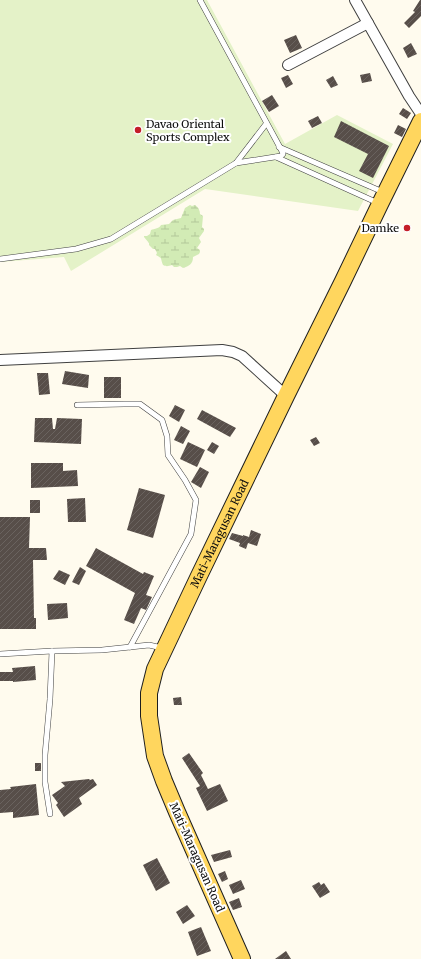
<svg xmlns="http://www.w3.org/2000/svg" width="421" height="959" viewBox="0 0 421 959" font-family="Merriweather,serif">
  <defs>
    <pattern id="wetland-marsh" width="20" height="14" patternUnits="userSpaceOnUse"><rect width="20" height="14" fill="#d2ebb5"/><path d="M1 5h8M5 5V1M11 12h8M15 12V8" fill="none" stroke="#b3c89a"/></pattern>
    <pattern id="building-hatch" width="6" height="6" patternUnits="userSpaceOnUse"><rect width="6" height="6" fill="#574e49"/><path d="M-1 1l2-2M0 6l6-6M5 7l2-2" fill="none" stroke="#6a635f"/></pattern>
  </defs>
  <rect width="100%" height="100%" fill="#fffbee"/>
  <path fill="url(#wetland-marsh)" d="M190,205L192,206L195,205C198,207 200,210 200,214L203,216L202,227L204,229V231L199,238L201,242L197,248L200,250V252L199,254L193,257C193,264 189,266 183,268L180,266L177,267H174L172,265C168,266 167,267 163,265C160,257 163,259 156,255L157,253L155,249H153L149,245V243L144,237V236H147L150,234L151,230C154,229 160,228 161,225L169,224L173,220L181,218L185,208Z"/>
  <polygon fill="#e4f2c8" points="0,0 207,0 285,144 337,115 393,144 358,211 205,189 71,271 64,257 0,262"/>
  <g fill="url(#building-hatch)">
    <polygon points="420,0 421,0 421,16 409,28 404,23 415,12 413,11"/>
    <polygon points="296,35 302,48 290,53 284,40"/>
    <polygon points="411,43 417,54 408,58 403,48"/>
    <polygon points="370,73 372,81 362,83 360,75"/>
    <polygon points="288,75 293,84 286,88 281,78"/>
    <polygon points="333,76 338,85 331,88 326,80"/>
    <polygon points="272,95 279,106 269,112 262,101"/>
    <polygon points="403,108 411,113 407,119 399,114"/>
    <polygon points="318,116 322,123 312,128 308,121"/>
    <polygon points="341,121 389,146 373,178 359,171 368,154 334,137"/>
    <polygon points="398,125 406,129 402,137 394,133"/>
    <polygon points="65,371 89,375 88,388 62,384"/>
    <polygon points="37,373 48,373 50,394 39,395"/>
    <rect x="104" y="377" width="17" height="21"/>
    <polygon points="175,405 185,410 179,422 169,416"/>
    <polygon points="202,410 236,428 230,437 197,419"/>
    <polygon points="35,418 52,418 53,429 55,429 57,418 82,419 81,444 34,442"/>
    <polygon points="181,426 190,431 183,444 174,440"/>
    <polygon points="316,437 320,443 314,446 310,440"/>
    <polygon points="188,442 205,450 197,467 180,459"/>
    <polygon points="212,442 219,446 214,454 207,450"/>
    <polygon points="31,463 63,463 63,471 77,470 78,486 31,488"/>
    <polygon points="200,467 209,472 201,488 191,482"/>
    <polygon points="139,488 165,495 153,538 127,530"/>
    <polygon points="85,498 86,522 68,522 67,499"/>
    <rect x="30" y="500" width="10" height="13"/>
    <polygon points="0,517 30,517 29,548 46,548 47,560 33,560 34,618 36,618 36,629 0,629"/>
    <polygon points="251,530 261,534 257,546 248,543 246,549 239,546 240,543 229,539 232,533 243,536 243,535 249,537"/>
    <polygon points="96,548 143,574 144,572 154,576 146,595 152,597 146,610 141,608 134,624 124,620 135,593 86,566"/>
    <polygon points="80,567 86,571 79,585 72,582"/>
    <polygon points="59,570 70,575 65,585 53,579"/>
    <polygon points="67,603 68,618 48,620 47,604"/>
    <polygon points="35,666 36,680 13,682 13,681 0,681 0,672 13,672 12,668"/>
    <polygon points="181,697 182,705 174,705 173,698"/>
    <polygon points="189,753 203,773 201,775 208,789 220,784 228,801 207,811 196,788 200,786 182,758"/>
    <rect x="35" y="763" width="6" height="8"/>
    <polygon points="89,779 90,780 93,779 97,785 79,798 82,804 64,817 56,805 58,803 52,795 65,786 61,782"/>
    <polygon points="36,784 39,815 13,818 13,812 0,813 0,790 11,789 10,787"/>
    <polygon points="230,850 232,857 214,862 211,855"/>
    <polygon points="157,858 170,883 156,891 143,865"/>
    <polygon points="225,871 228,879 222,882 218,874"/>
    <polygon points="241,880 245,889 233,894 229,885"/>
    <polygon points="319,882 321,885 324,883 330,892 320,898 312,886"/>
    <polygon points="239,898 242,907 233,910 229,902"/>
    <polygon points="187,905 195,916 183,924 176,912"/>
    <polygon points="201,927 211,951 197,956 188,932"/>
    <polygon points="286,951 291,959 275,959"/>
  </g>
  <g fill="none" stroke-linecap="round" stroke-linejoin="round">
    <g stroke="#404040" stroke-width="6">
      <g id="lane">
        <polyline points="200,0 283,153 283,154 281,156 236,163"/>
        <polyline points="279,147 383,192"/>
        <polyline points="276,157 378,203"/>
        <polyline points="0,259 76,249 111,239 236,163 266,124"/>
        <polyline points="77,405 124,404 140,404 162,420 167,436 168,455 185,480 196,500 191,534 130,647"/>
        <polyline points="0,654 52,651 102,650 149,645 162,648"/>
        <polyline points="50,814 45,782 45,755 50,699 52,651"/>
      </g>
    </g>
    <g stroke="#404040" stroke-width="12">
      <g id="street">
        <polyline points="355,0 409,96 421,114"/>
        <polyline points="288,65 368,23"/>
        <polyline points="0,360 222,350 233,352 242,356 286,396"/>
      </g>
    </g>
    <g stroke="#1e1e1e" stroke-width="18">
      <g id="primary">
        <path id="s1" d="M242,959L177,812L164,781L155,756L149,716V693L155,669L198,578L286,396L343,281L380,204L421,121"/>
      </g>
    </g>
    <use href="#lane" stroke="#fff" stroke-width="5"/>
    <use href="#street" stroke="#fff" stroke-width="10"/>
    <use href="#primary" stroke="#ffd65e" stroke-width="16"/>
  </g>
  <g fill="#c41e28" stroke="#fff" stroke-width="1.5">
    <circle cx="138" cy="130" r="4"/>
    <circle cx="407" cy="228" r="4"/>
  </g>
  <g text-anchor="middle" stroke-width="4" stroke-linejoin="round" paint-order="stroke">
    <g font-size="11" fill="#0d0d0d" stroke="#fff" text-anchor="start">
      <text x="146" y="128">Davao Oriental<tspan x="146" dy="13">Sports Complex</tspan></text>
      <text x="399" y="232" text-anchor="end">Damke</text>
    </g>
    <g font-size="11" fill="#0d0d0d" stroke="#fff">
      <text dy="4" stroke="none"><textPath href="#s1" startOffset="459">Mati-Maragusan Road</textPath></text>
      <text transform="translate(197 857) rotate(66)" y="4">Mati-Maragusan Road</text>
    </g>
  </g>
</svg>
